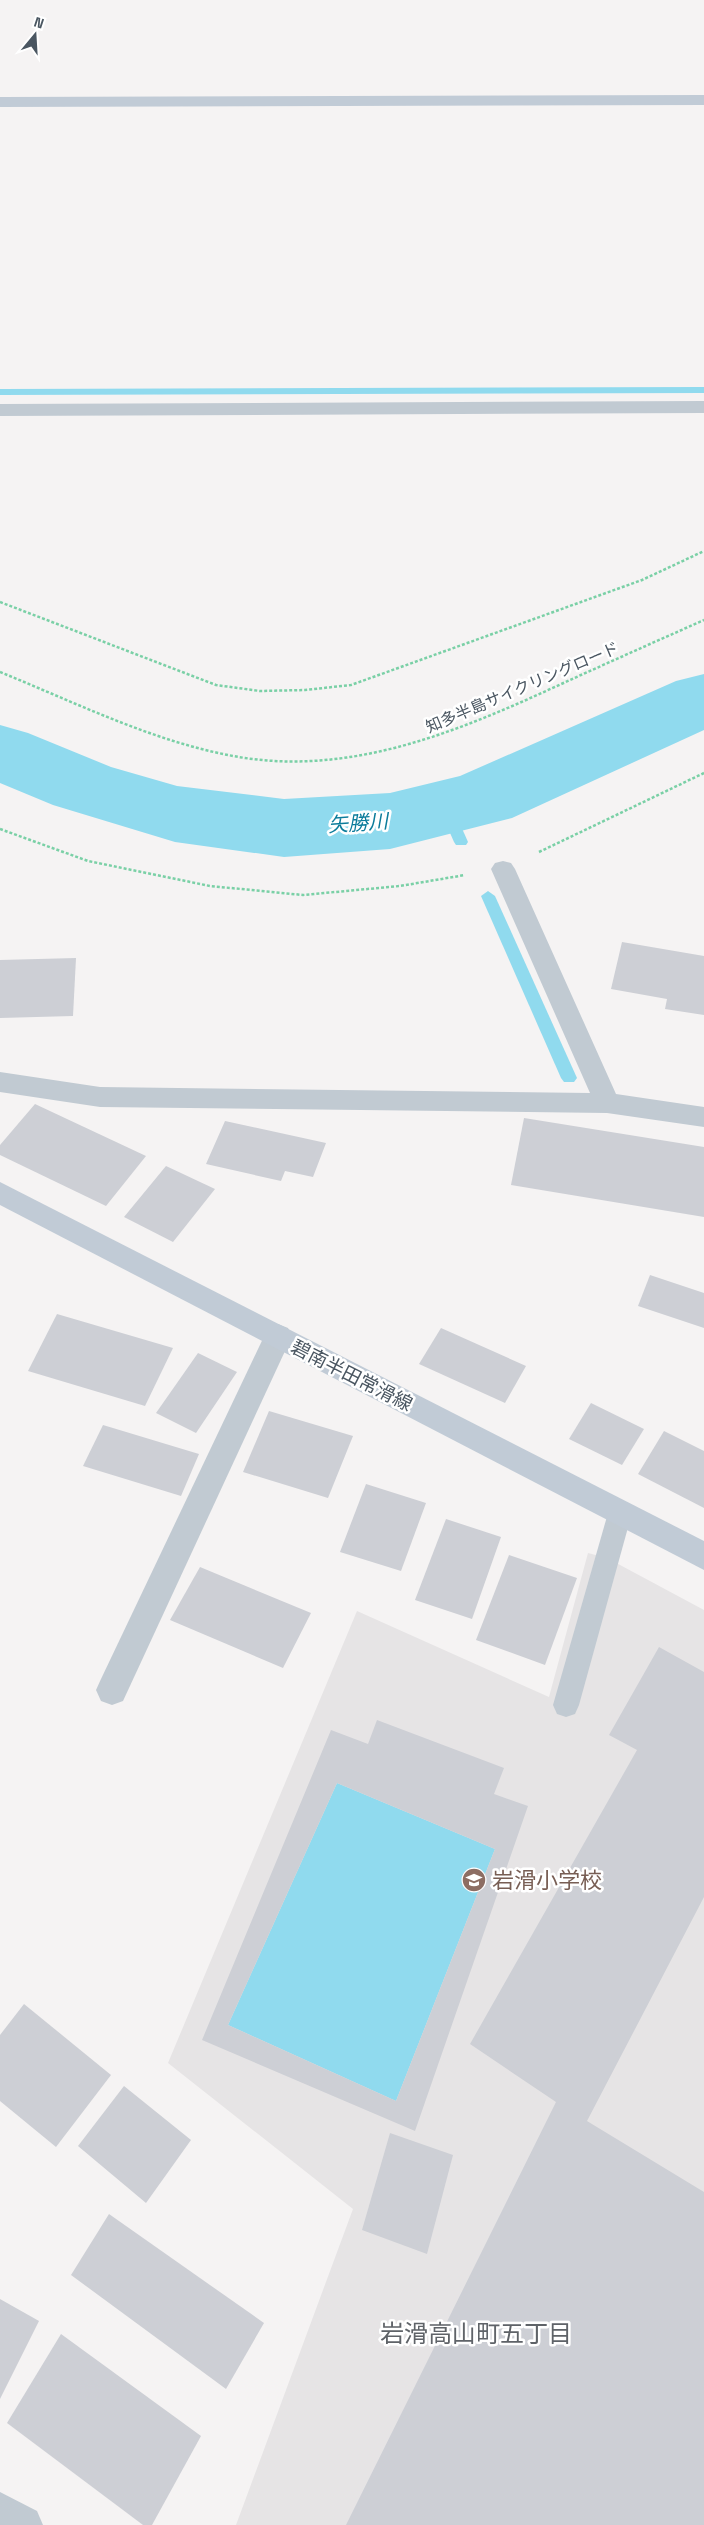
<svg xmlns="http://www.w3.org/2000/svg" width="704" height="2525" viewBox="0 0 704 2525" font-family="'Space Grotesk','Noto Sans JP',sans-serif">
  <rect width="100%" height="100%" fill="#f5f3f3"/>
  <polygon fill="#e6e4e5" points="588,1553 607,1558 704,1610 704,2525 236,2525 353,2209 168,2063 357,1611 549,1697"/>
  <polygon fill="#90daee" points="337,1783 495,1849 396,2101 228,2025"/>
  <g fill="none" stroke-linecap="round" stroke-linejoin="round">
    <g fill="#90daee" fill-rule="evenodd">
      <polygon points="704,387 704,393 0,395 0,389"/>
      <polygon points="446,803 453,808 468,842 466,845 456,845 454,842 439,808"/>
      <polygon points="488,891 495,896 577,1078 574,1082 564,1082 561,1078 481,896"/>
    </g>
    <polygon fill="#90daee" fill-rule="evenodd" points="704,674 704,730 512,818 390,849 284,857 175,842 53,805 0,783 0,725 28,733 111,767 177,786 284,799 390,793 460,776 676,681"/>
  </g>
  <g fill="#cdcfd5" fill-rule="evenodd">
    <polygon points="622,942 704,956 704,1015 665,1009 667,999 611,989"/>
    <polygon points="76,958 73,1016 0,1018 0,960"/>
    <polygon points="35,1104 146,1156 106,1206 0,1155 0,1145"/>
    <polygon points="524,1118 704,1147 704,1217 511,1185"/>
    <polygon points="225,1121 326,1143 313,1177 285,1171 281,1181 206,1164"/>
    <polygon points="166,1166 215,1189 173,1242 124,1217"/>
    <polygon points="650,1275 704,1293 704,1328 638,1306"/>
    <polygon points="57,1314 173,1348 145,1406 28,1371"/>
    <polygon points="441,1328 526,1366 505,1403 419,1364"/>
    <polygon points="198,1353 237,1372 196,1433 156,1413"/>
    <polygon points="591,1403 644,1429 622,1465 569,1439"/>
    <polygon points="269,1411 353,1436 328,1498 243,1472"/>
    <polygon points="103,1425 199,1454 181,1496 83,1466"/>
    <polygon points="664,1431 704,1451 704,1508 638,1474"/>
    <polygon points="366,1484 426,1503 401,1571 340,1552"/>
    <polygon points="446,1519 501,1537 472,1619 415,1600"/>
    <polygon points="509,1555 577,1578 545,1665 476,1640"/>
    <polygon points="200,1567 311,1613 283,1668 170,1620"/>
    <polygon points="659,1647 704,1672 704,1897 587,2121 704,2192 704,2525 346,2525 556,2102 470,2044 637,1750 609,1735"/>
    <path d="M377,1720L504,1768L494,1794L528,1806L415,2131L202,2040L331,1730L368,1744ZM337,1783L495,1849L396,2101L228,2025Z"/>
    <polygon points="24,2004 111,2075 56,2147 0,2101 0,2035"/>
    <polygon points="124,2086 191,2140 146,2203 78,2146"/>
    <polygon points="390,2133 453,2155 427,2254 362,2230"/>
    <polygon points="109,2214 264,2323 226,2389 71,2275"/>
    <polygon points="0,2299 39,2321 0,2399"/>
    <polygon points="61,2334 201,2436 152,2525 143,2525 7,2423"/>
  </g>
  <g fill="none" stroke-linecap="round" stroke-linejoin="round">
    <g stroke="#7ad0a6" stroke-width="2.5" stroke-dasharray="3 2" stroke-linecap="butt">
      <polyline points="0,602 216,685 260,691 305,690 351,685 642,580 704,551"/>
      <path d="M0,672C79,704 160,745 245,758C360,775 468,727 570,680C614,660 659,640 704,620"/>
      <polyline points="0,829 88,861 210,886 303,895 400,886 465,875"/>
      <polyline points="539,852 704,773"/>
    </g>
    <polygon fill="#c1cad2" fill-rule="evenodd" points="620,1502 629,1505 632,1513 579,1705 575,1714 566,1717 557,1714 553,1705 608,1513 611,1505"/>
    <g fill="#c1cad2" fill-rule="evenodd">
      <polygon points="704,401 704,413 0,416 0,404"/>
      <polygon points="503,861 511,863 515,869 616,1094 704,1107 704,1127 607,1113 100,1107 0,1092 0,1072 100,1087 590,1093 491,869 495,863"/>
      <polygon points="278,1324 288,1328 292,1336 123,1701 112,1705 101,1701 96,1690 101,1679 268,1328"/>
      <polygon points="0,2492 37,2511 43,2525 0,2525"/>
    </g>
    <g fill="#c1cbd6" fill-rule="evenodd">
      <polygon points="704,95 704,105 0,107 0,97"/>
      <polygon points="0,1182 704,1541 704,1570 0,1205"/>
    </g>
  </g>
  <defs>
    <g id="school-disc" transform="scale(1.25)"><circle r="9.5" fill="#8d6e63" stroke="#fff"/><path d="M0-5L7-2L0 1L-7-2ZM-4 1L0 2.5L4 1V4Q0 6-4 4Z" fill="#fff"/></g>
  </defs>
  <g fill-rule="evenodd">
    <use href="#school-disc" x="474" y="1880"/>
  </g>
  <g text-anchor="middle" stroke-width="5" stroke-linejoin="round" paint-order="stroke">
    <g font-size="16" fill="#4a5661" stroke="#fff">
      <text transform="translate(522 687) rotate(-23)" y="6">知多半島サイクリングロード</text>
    </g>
    <g font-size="19" fill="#4a5661" stroke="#fff">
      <text transform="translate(352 1375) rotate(27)" y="7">碧南半田常滑線</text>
    </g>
    <g font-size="20" font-style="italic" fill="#0c7c9b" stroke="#fff">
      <text transform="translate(358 823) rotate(-4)" y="7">矢勝川</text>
    </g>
    <g font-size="22" fill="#785e54" stroke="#fff" text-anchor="start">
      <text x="492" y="1888">岩滑小学校</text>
    </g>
    <g font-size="24" fill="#5f6368" stroke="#fff">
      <text x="476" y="2342">岩滑高山町五丁目</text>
    </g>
  </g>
  <g transform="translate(35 35) rotate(18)" stroke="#ffffff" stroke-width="4" paint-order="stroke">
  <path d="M0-4L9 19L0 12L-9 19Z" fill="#4a5661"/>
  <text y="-8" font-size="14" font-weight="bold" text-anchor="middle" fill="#4a5661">N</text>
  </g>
</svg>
